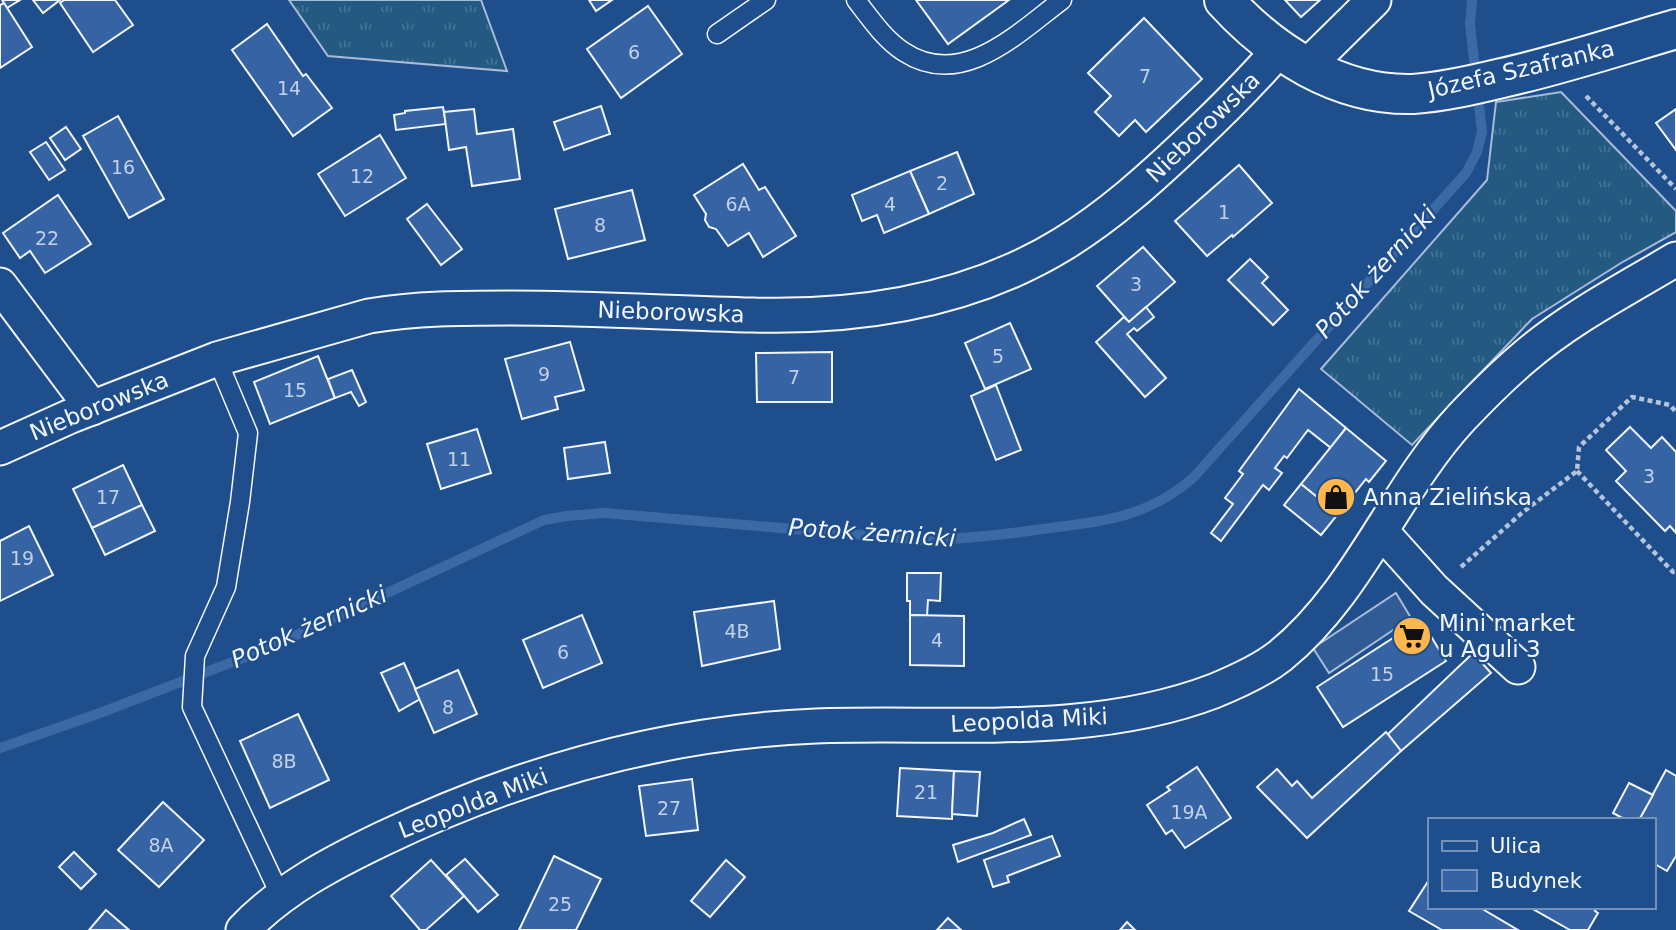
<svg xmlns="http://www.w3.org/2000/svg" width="1676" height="930" viewBox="0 0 1676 930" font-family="'DejaVu Sans',sans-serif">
  <defs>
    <pattern id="grass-tufts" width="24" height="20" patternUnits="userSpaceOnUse" patternTransform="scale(1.75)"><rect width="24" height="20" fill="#245a82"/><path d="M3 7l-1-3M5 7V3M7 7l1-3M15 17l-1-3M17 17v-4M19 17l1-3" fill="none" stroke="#447295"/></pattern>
  </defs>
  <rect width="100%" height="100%" fill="#1f4e8c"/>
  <g fill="url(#grass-tufts)" stroke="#a8bbd7" stroke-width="2">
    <polygon points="289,0 481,0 507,71 328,56"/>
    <polygon points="1561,92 1676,211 1676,232 1621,263 1532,319 1412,445 1321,369 1487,180 1496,102"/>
  </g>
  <polygon fill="#305b95" stroke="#a8bbd7" stroke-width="2" points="1396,593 1411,618 1329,673 1313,648"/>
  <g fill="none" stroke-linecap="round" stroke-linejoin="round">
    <path stroke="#3b69a3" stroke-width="10" d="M0,748L100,713L271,647L544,520L567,516L604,513L923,540C964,539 1002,535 1042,529C1102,521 1145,519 1193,478L1466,173L1477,152L1482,132L1470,24L1472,0"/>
  </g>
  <g fill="#3563a3" stroke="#f2f6ff" stroke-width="2">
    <polygon points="2,0 20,0 7,8"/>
    <polygon points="33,0 60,0 43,13"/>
    <polygon points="64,0 115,0 133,25 93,52 60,3"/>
    <polygon points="589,0 612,0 596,11"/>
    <polygon points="916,0 1009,0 948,44"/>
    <polygon points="1285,0 1320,0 1301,17"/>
    <polygon points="4,3 32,47 0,68 0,5"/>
    <polygon points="648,6 682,54 621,98 587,49"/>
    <polygon points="1144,18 1202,79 1146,132 1135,120 1119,136 1095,112 1111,96 1088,73"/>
    <polygon points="267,24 303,76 306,74 332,108 293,136 232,50"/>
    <polygon points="601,106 610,134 564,150 554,122"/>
    <polygon points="443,107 446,124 396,130 394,115 405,113 405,111"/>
    <polygon points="474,109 477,134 513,129 520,179 472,186 466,147 449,150 444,112"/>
    <polygon points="1676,109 1676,150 1656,123"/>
    <polygon points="118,116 164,199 129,218 83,136"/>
    <polygon points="66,127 81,149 65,160 50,138"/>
    <polygon points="380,135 406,178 345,216 318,174"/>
    <polygon points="46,142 65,170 49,180 30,152"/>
    <polygon points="957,152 974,194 929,214 910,171"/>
    <polygon points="743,164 759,190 765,187 796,236 763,257 749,233 728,246 716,229 709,227 705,220 706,214 694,195"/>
    <polygon points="1239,165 1272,203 1233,237 1232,235 1207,256 1175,221"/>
    <polygon points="910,171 929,214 884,233 877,215 862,221 852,195"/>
    <polygon points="632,190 645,240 568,259 555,209"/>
    <polygon points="58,195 91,244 45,273 30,251 20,258 3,233"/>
    <polygon points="427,204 462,249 441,265 407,219"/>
    <polygon points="1143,247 1175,282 1129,322 1097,286"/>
    <polygon points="1250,259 1268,277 1262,283 1288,310 1273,325 1228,280"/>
    <polygon points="1146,307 1154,317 1137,331 1134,328 1127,334 1166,378 1145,397 1096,342 1124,317 1129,322"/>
    <polygon points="1010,323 1031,369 985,389 965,343"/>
    <polygon points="570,342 584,390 555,397 558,409 522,419 505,359"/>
    <polygon points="832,352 832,402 757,402 756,353"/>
    <polygon points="318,356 335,398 270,424 254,382"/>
    <polygon points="352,370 366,402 359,406 351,392 335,398 328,379"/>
    <polygon points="996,385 1021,450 996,460 971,396"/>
    <polygon points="1299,389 1346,428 1331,448 1308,430 1287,458 1284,456 1275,468 1282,473 1269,490 1263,485 1221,541 1211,533 1233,504 1225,498 1243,474 1239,471"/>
    <polygon points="1630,427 1651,448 1662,437 1676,452 1676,533 1670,526 1665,531 1616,481 1626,471 1606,450"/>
    <polygon points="1346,428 1386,461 1369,482 1366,479 1338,514 1301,484"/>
    <polygon points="477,429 491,473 441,489 427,444"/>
    <polygon points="605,442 610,473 568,479 564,448"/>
    <polygon points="123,465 142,505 92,528 73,489"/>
    <polygon points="1301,484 1338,514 1321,535 1284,505"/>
    <polygon points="142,505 155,531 105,555 92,528"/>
    <polygon points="29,526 53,575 0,601 0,541"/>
    <polygon points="907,573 941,573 940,601 928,600 927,616 910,615 910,601 907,601"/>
    <polygon points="774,601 780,649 702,666 694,612"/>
    <polygon points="582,615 602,663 543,688 523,640"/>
    <polygon points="910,615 964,616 964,666 910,665"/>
    <polygon points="1421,620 1446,661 1343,727 1317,687"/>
    <polygon points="1473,653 1491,673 1401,751 1388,734"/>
    <polygon points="404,663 420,699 399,711 381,673"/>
    <polygon points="458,670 477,714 434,733 415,689"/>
    <polygon points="298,714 329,780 270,808 240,741"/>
    <polygon points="1386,732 1401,751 1307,838 1257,787 1277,769 1292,786 1297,781 1312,798"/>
    <polygon points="1197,767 1231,818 1185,848 1172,830 1166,834 1147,805 1170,790 1167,787"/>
    <polygon points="900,768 954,771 952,819 897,816"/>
    <polygon points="1666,770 1676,776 1676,856 1667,871 1653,863 1653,820 1639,820"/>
    <polygon points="954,771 980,772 977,816 952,814"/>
    <polygon points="692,779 698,830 646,836 639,786"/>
    <polygon points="1629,783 1653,795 1639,820 1626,820 1613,813"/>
    <polygon points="163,802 204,840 159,887 118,850"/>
    <polygon points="1024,819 1031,835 958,862 953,845 993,833"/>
    <polygon points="1052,836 1060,856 1007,876 1009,882 993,887 984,860"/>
    <polygon points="74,852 96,874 81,889 59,867"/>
    <polygon points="554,856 601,879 576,930 519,930"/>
    <polygon points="465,859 498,895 478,912 446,875"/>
    <polygon points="431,860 464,896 426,930 420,930 391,896"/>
    <polygon points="726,860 745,877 710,917 691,901"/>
    <polygon points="1429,880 1429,907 1479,907 1518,930 1442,930 1409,911"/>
    <polygon points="1534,907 1597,907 1595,911 1598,913 1588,930 1570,930 1533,909"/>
    <polygon points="106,910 129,930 89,930"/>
    <polygon points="948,918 961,930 937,930"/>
    <polygon points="1127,922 1135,930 1120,930"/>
  </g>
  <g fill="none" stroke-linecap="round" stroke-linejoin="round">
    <g stroke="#f2f6ff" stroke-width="21">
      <g id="lane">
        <path d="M856,0C870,18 884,39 904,52C962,90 1018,33 1062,0"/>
        <polyline points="717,34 766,0"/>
        <polyline points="217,359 248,433 240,502 226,587 195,656 192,707 281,897"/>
      </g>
    </g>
    <g stroke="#f2f6ff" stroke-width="37">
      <g id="street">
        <polyline points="1306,67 1374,0"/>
        <polyline points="0,285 92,408"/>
        <path d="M0,448L71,416L217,359L369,316C416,308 463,308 511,308C592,308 672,313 753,315C861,318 970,301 1063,244C1110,215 1150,179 1190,141C1221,112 1250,83 1278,51"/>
        <polyline points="1381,531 1434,590 1518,667"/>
        <path d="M243,930C282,889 332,863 382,839C518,774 665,732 816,726C948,721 1088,739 1214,691C1236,682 1261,671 1280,656C1359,592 1394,490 1462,417C1481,397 1501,377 1522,359C1568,319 1624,290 1676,259"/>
      </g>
    </g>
    <g stroke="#f2f6ff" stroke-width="42">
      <path id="secondary" d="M1224,0C1272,53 1339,96 1413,94C1443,92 1473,85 1502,78C1561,65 1618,46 1676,29"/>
    </g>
    <g stroke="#b3c4dc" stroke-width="4.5" stroke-dasharray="5 3.5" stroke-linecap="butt">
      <polyline points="1586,96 1676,189"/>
      <polyline points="1577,471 1673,572 1676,572"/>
      <polyline points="1461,567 1523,512 1577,471 1579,447 1632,397 1670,405 1676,412"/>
    </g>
    <use href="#lane" stroke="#1f4e8c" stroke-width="18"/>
    <use href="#street" stroke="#1f4e8c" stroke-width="33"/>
    <use href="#secondary" stroke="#1f4e8c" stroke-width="38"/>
  </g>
  <defs>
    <g id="shop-disc" transform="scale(2.0125)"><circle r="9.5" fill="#ffb74d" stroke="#1f4e8c"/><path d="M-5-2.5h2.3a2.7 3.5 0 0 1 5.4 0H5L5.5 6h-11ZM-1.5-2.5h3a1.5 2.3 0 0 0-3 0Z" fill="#111"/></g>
    <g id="supermarket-disc" transform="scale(2.0125)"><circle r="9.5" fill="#ffb74d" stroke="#1f4e8c"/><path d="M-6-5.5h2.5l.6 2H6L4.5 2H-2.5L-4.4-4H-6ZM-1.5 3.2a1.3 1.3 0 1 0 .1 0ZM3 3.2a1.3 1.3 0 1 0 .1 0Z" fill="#111"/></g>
  </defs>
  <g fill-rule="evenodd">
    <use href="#shop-disc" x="1336" y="497"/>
    <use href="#supermarket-disc" x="1412" y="636"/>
  </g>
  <g text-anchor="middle" stroke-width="5" stroke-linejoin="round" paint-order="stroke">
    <g font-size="19" fill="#c3d1e8">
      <text x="634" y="59">6</text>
      <text x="1145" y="83">7</text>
      <text x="289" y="95">14</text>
      <text x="123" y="174">16</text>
      <text x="362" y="183">12</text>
      <text x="942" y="190">2</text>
      <text x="738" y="211">6A</text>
      <text x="890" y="211">4</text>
      <text x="1224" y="219">1</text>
      <text x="600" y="232">8</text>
      <text x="47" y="245">22</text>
      <text x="1136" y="291">3</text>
      <text x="998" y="363">5</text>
      <text x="544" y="381">9</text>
      <text x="794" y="384">7</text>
      <text x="295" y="397">15</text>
      <text x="459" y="466">11</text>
      <text x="1649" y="483">3</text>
      <text x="108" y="504">17</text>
      <text x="22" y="565">19</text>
      <text x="737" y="638">4B</text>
      <text x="937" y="647">4</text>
      <text x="563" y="659">6</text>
      <text x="1382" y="681">15</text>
      <text x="448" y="714">8</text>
      <text x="284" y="768">8B</text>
      <text x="926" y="799">21</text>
      <text x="669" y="815">27</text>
      <text x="1189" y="819">19A</text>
      <text x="161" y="852">8A</text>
      <text x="560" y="911">25</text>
    </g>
    <g font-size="23" fill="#f2f6ff" stroke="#1f4e8c">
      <text transform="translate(1521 69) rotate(-13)" y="8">Józefa Szafranka</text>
      <text transform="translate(1203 127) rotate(-44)" y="8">Nieborowska</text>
      <text transform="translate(671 312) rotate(2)" y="8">Nieborowska</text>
      <text transform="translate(99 406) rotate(-22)" y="8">Nieborowska</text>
      <text transform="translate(1029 720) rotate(-3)" y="8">Leopolda Miki</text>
      <text transform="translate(473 803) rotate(-21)" y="8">Leopolda Miki</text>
    </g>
    <g font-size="23" fill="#f2f6ff" stroke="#1f4e8c" text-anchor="start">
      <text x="1363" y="505">Anna Zielińska</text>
      <text x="1439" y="631">Mini market<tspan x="1439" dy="26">u Aguli 3</tspan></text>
    </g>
    <g font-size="24" font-style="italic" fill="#f2f6ff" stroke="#1f4e8c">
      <text transform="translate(1376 272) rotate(-48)" y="8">Potok żernicki</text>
      <text transform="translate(872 533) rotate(4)" y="8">Potok żernicki</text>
      <text transform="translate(309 627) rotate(-24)" y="8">Potok żernicki</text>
    </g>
  </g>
  <rect x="1428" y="818" width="228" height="91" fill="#1f4e8c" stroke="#7391ba" stroke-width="2"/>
  <rect x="1442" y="841" width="35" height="10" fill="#1f4e8c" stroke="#7391ba" stroke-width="2"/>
  <text x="1490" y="853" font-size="21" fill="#f2f6ff">Ulica</text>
  <rect x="1442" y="870" width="35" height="21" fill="#3563a3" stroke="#7391ba" stroke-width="2"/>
  <text x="1490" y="888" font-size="21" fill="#f2f6ff">Budynek</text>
</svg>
